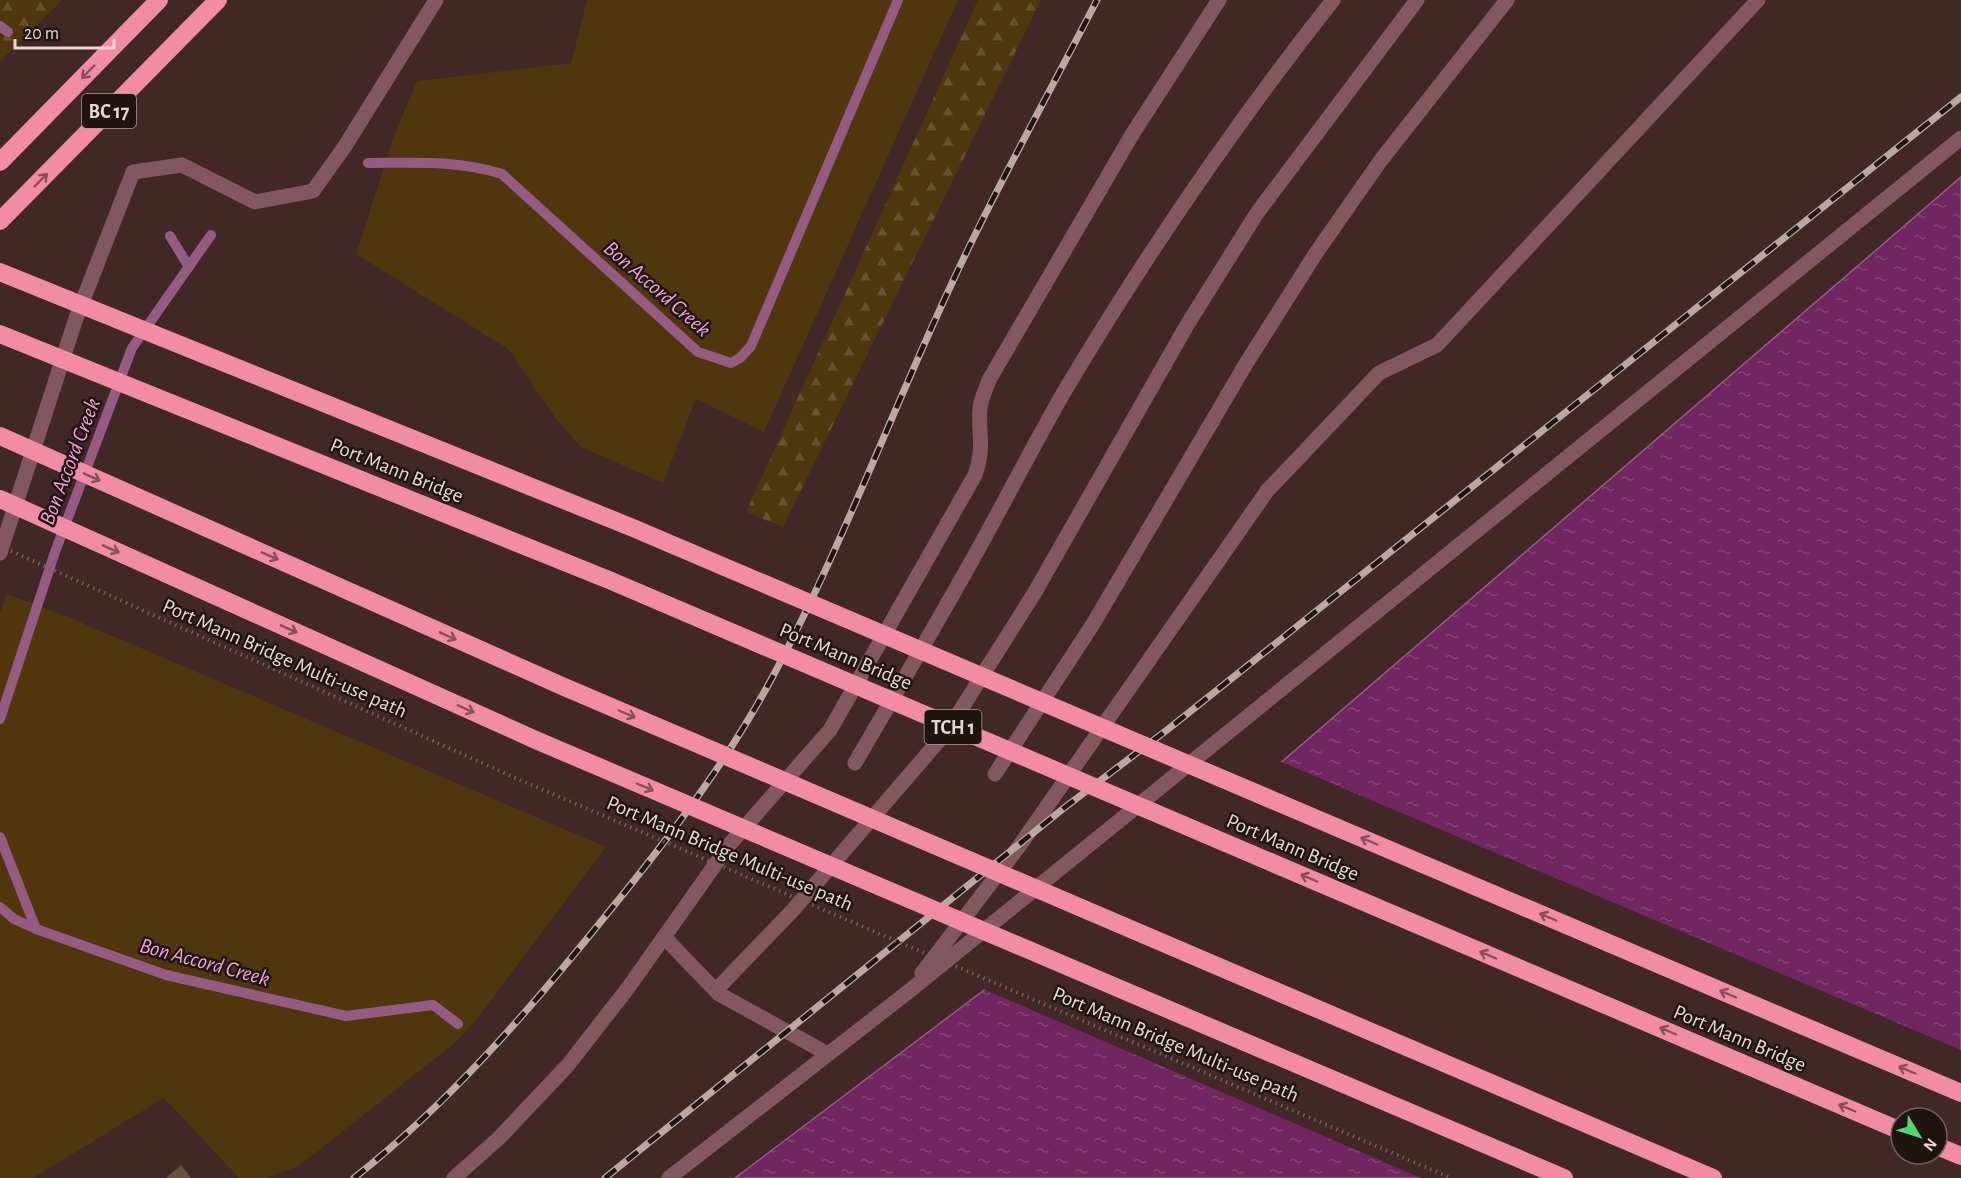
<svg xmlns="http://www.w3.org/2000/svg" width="1961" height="1178" viewBox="0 0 1961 1178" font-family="'Alegreya Sans',sans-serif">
  <defs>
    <pattern id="forest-firs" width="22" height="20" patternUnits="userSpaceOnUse" patternTransform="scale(1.5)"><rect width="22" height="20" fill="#4f360d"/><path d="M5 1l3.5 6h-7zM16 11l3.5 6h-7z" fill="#68522f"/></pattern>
    <pattern id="water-ripples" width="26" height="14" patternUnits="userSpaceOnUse" patternTransform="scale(1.5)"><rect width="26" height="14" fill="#722661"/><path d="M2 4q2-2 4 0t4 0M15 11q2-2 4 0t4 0" fill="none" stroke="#864577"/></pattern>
  </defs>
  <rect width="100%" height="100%" fill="#412725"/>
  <g fill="#4f360d">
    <polygon points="587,0 958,0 764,432 696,399 663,483 581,447 557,420 508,349 356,254 395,133 417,81 571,63"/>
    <polygon points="7,594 68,617 606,847 475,1021 456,1042 299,1166 266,1178 239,1178 164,1098 33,1178 0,1178 0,613"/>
  </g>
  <g fill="url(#forest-firs)">
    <polygon points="0,0 62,0 0,61"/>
    <polygon points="978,0 1041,0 783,527 746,512"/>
  </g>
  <path fill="url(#water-ripples)" stroke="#955b83" stroke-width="1.5" fill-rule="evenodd" d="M1961,177V1178H735L1249,790ZM1901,1118H1937V1154H1901Z"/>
  <path fill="#412725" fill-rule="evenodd" d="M1279,761L1961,1050V1178H1421L981,988L1247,788ZM1901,1118H1937V1154H1901Z"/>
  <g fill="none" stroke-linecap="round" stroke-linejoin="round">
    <g stroke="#955b83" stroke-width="10">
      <polyline points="0,26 8,32"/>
      <path d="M368,163C413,163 458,160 502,174L698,352L731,363L740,358L751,346L898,0"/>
      <polyline points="170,236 189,267"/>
      <polyline points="0,719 55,552 132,348 211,235"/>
      <polyline points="0,837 36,929 166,975 346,1016 433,1005 458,1024"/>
      <polyline points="0,907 14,919 36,929"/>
    </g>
  </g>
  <polygon fill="#685042" points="181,1165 191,1178 166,1178"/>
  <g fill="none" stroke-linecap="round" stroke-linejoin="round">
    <g stroke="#825762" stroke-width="15">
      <polyline points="0,553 76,318 133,172 182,165 255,202 313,191 345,146 436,0"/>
      <path d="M855,763C895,694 936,625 975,555C1005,501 1033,446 1064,392C1145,256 1235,124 1333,0"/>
      <polyline points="995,774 1093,624 1247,362 1316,253 1381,160 1507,0"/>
      <polyline points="664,937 719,994 828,1054"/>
      <polyline points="922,973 1020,845 1267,491 1379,373 1437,345 1758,0"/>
      <polyline points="716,990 793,910 948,730 1035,592 1187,325 1257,213 1417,0"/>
      <path d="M454,1178L499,1138L568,1065L628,988L729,845L830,730L975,475C985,447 978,435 980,408C981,399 986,389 989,380L1133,133L1219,0"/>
      <polyline points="669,1178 908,992 1961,138"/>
    </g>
    <g stroke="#f18ba8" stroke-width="18">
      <polyline points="0,162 159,0"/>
      <polyline points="0,221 218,0"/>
      <polyline points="1937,1146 1961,1156"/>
    </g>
    <g stroke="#bba8a5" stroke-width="7">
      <g id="rail">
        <path d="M354,1178C448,1104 528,1012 603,919C665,843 727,763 773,676C841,549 891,413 952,283C996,187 1049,94 1097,0"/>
        <polyline points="605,1178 1064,808 1167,730 1961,97"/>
      </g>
    </g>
    <use href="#rail" stroke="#201413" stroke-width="4.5" stroke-dasharray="14" stroke-linecap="butt"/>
    <polyline stroke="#765f5d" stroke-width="4" stroke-dasharray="1.5 4.5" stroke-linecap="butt" points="0,546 520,780 1451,1178"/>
    <g stroke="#f18ba8" stroke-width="18">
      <polyline points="0,272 633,528 1961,1093"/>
      <polyline points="0,334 609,580 1901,1131"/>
      <polyline points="0,436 562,686 1713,1178"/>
      <polyline points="0,499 538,741 1564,1178"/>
    </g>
  </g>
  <defs><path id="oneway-shaft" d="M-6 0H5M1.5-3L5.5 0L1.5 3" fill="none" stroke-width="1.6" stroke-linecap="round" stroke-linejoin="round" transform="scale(1.5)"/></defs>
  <g stroke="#88505e">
    <use href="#oneway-shaft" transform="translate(88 72) rotate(134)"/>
    <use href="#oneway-shaft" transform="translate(41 180) rotate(-45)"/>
    <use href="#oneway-shaft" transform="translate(92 477) rotate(24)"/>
    <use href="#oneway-shaft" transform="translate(111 549) rotate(24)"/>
    <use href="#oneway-shaft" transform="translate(270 556) rotate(24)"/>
    <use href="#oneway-shaft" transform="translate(289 629) rotate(24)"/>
    <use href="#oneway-shaft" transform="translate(448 636) rotate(24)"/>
    <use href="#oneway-shaft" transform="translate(466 709) rotate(24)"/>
    <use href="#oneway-shaft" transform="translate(627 714) rotate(23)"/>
    <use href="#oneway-shaft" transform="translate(645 787) rotate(23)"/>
    <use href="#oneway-shaft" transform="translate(1369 841) rotate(-157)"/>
    <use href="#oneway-shaft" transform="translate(1309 878) rotate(-157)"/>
    <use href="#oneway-shaft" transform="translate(1548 917) rotate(-157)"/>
    <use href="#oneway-shaft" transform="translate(1488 955) rotate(-157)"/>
    <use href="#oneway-shaft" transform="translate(1728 994) rotate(-157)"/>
    <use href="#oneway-shaft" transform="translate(1668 1031) rotate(-157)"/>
    <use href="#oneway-shaft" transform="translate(1907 1070) rotate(-157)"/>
    <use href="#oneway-shaft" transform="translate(1847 1108) rotate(-157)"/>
  </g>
  <g text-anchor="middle" stroke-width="5" stroke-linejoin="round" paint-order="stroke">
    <g fill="#201413" stroke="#ab9c99" stroke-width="1.5">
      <rect x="82" y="94" width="54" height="34" rx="4.5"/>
      <rect x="924.5" y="710" width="57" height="34" rx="4.5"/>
    </g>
    <g font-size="20" font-weight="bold" fill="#e7d6d3">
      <text x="109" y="118">BC 17</text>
      <text x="953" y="734">TCH 1</text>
    </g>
    <g font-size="21" fill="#e7d6d3" stroke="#201413">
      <text transform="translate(397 470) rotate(22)" y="7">Port Mann Bridge</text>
      <text transform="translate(846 656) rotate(23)" y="7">Port Mann Bridge</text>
      <text transform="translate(285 658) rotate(24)" y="7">Port Mann Bridge Multi-use path</text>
      <text transform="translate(1293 847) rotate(23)" y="7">Port Mann Bridge</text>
      <text transform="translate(730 853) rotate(23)" y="7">Port Mann Bridge Multi-use path</text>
      <text transform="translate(1740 1038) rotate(23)" y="7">Port Mann Bridge</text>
      <text transform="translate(1176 1044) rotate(23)" y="7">Port Mann Bridge Multi-use path</text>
    </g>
    <g font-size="22" font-style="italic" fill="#f49edc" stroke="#201413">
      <text transform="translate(658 288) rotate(41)" y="8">Bon Accord Creek</text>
      <text transform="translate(69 461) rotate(-69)" y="8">Bon Accord Creek</text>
      <text transform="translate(205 961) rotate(15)" y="8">Bon Accord Creek</text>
    </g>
  </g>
  <g transform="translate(1919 1136) rotate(128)"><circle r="28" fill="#201413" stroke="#706260" stroke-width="1.5"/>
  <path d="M0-4.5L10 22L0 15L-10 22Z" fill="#58d570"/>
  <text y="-9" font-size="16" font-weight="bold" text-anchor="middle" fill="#e7d6d3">N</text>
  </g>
  <path d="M15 39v9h99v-9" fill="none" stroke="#e7d6d3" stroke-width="3"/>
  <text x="24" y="39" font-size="18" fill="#e7d6d3" stroke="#201413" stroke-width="4.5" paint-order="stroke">20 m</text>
</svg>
